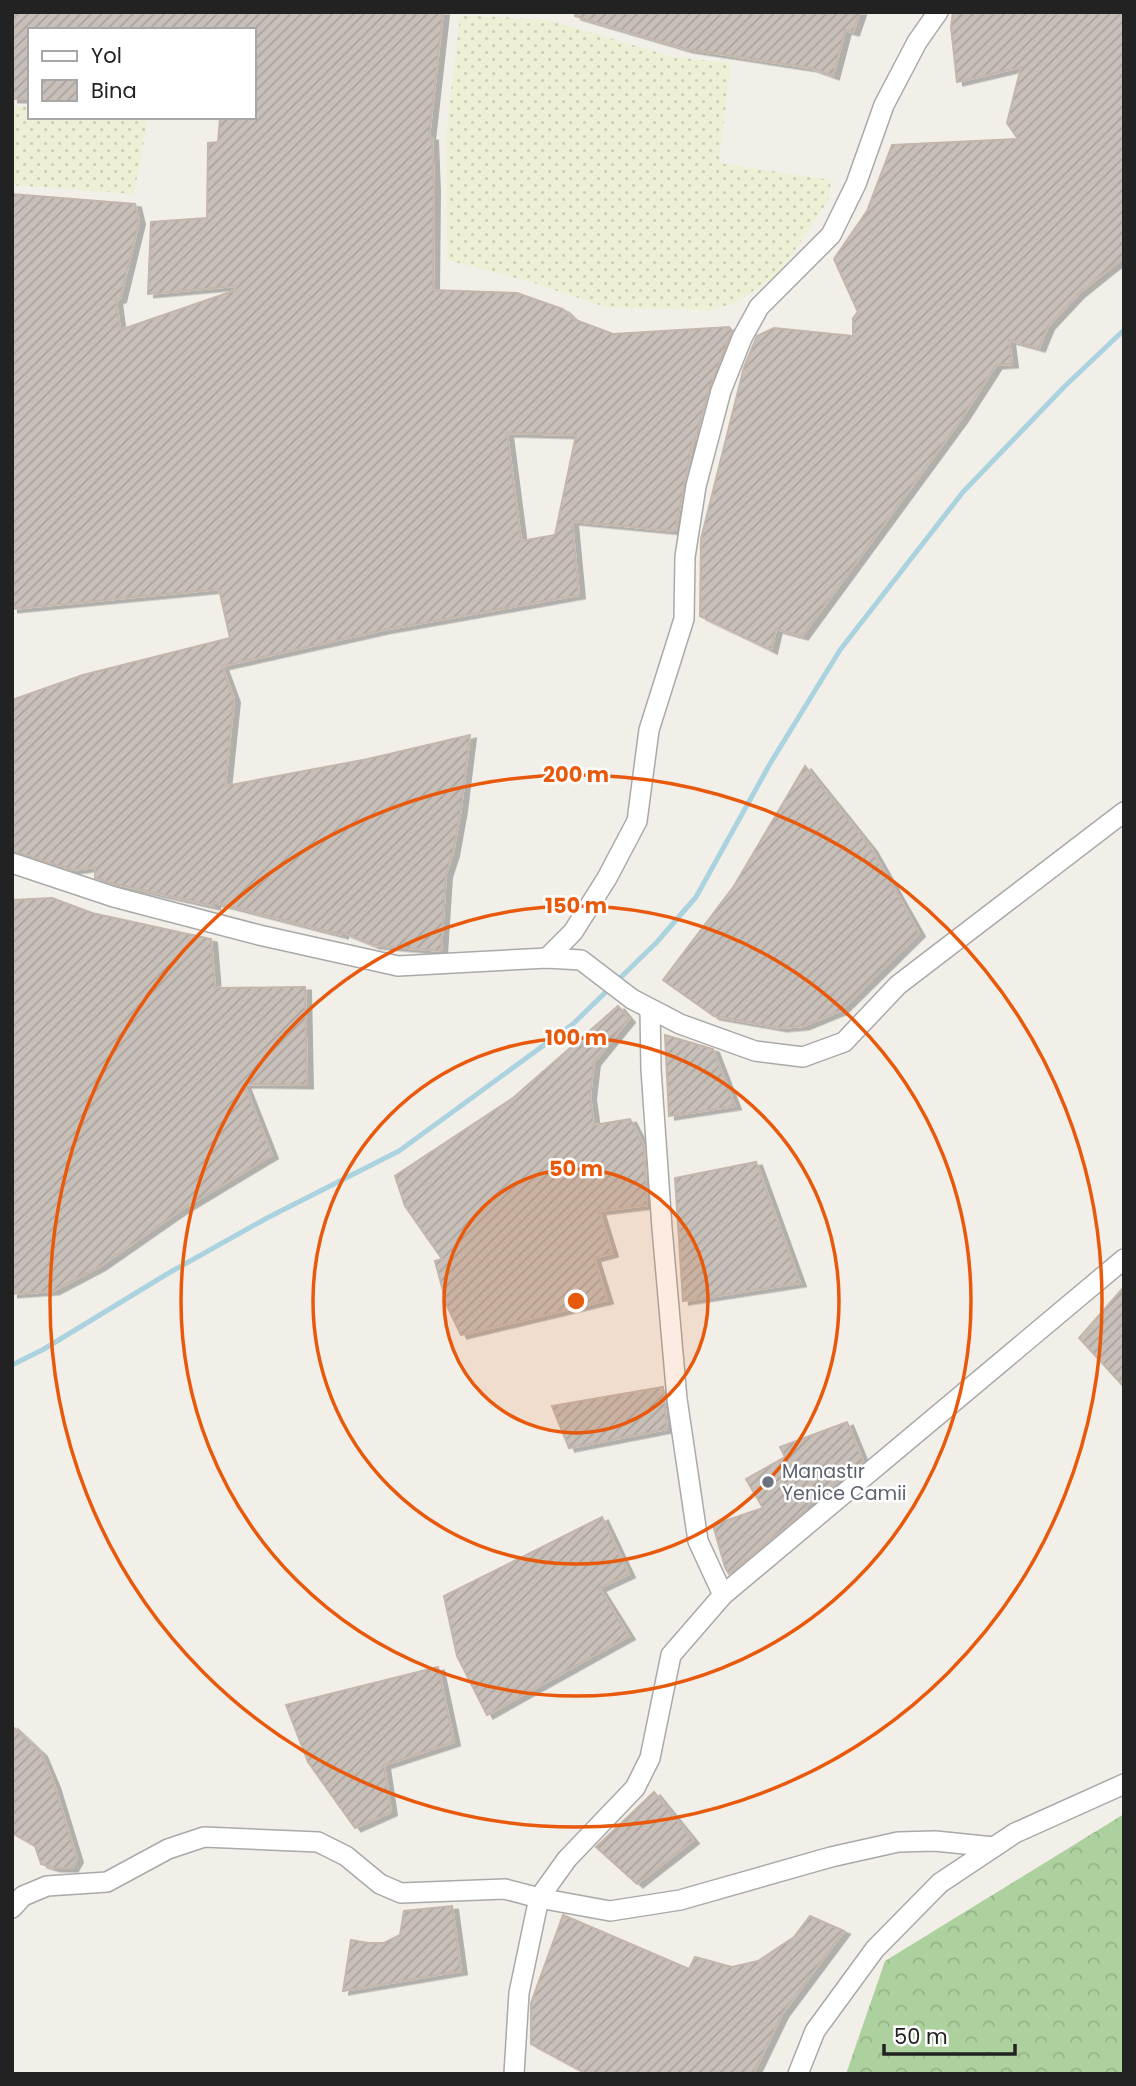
<svg xmlns="http://www.w3.org/2000/svg" width="1136" height="2086" viewBox="0 0 1136 2086" font-family="Poppins,sans-serif">
  <defs>
    <pattern id="farmland-dots" width="8" height="8" patternUnits="userSpaceOnUse" patternTransform="scale(1.75)"><rect width="8" height="8" fill="#eef0d5"/><path d="M2 2h.1M6 6h.1" fill="none" stroke="#ccceb7" stroke-width="1.8" stroke-linecap="round"/></pattern>
    <pattern id="forest-crowns" width="20" height="18" patternUnits="userSpaceOnUse" patternTransform="scale(1.75)"><rect width="20" height="18" fill="#add19e"/><path d="M2 6a3 3 0 1 1 6 0M12 15a3 3 0 1 1 6 0" fill="none" stroke="#95b388"/></pattern>
    <pattern id="building-hatch" width="6" height="6" patternUnits="userSpaceOnUse" patternTransform="scale(1.75)"><rect width="6" height="6" fill="#c7bfb8"/><path d="M-1 1l2-2M0 6l6-6M5 7l2-2" fill="none" stroke="#aba49e"/></pattern>
    <filter id="shadow"><feDropShadow dx="6" dy="3.5" stdDeviation="0" flood-color="#0004"/></filter>
  </defs>
  <rect width="100%" height="100%" fill="#f2efe9"/>
  <g fill="url(#farmland-dots)">
    <polygon points="460,15 549,20 673,57 731,63 719,163 831,180 829,199 779,274 733,304 710,310 608,308 531,282 447,260 446,134"/>
    <polygon points="12,106 30,107 30,117 148,117 134,194 12,185"/>
  </g>
  <polygon fill="url(#forest-crowns)" points="1124,1814 1124,2074 846,2074 885,1961"/>
  <g fill="none" stroke-linecap="round" stroke-linejoin="round">
    <polyline stroke="#aad3df" stroke-width="5" points="12,1365 44,1349 167,1274 267,1218 399,1151 573,1024 657,942 696,897 771,762 840,650 963,492 1065,386 1124,330"/>
  </g>
  <g fill="url(#building-hatch)" stroke="#c4b6ab" stroke-width="2" fill-rule="evenodd" filter="url(#shadow)">
    <path d="M12,12H443L429,137H432L434,188L433,290L517,293L563,309L573,319L613,334L729,327L732,331L710,387L695,440L693,441L675,531L572,521L579,595L383,630L222,666L234,699L225,786L368,759L470,735L461,808L453,853L446,874L441,951L374,945L342,932V935L214,902V906L111,883L95,878V867L73,870L12,851V700L83,675L230,638L219,589L12,609V194L135,204L139,221L120,299L116,300L120,330L236,290L235,286L148,294L151,222L207,218L208,143L218,142L220,117H254V30H30V99H12ZM507,433L576,435L555,535L521,541Z"/>
    <polygon points="576,12 860,12 853,32 845,30 833,76 811,68 687,49 575,16"/>
    <polygon points="953,12 1124,12 1124,257 1078,294 1048,326 1039,348 1009,340 1012,364 996,365 962,418 802,636 776,629 771,650 700,616 701,539 744,367 757,336 774,328 853,336 853,318 858,312 834,259 867,211 892,145 1018,139 1007,123 1021,67 957,82 951,27"/>
    <polygon points="805,766 871,848 919,933 840,1011 803,1026 781,1028 714,1016 663,980 734,886"/>
    <polygon points="52,898 92,913 211,939 215,988 305,987 307,1085 244,1084 272,1155 181,1210 99,1267 53,1291 12,1294 12,900"/>
    <polygon points="618,1006 629,1019 594,1062 590,1096 594,1125 630,1119 644,1146 647,1205 599,1211 612,1253 594,1258 607,1300 461,1335 447,1306 435,1261 442,1259 405,1206 395,1176 513,1098"/>
    <polygon points="665,1035 713,1049 735,1106 669,1116"/>
    <polygon points="756,1162 800,1283 683,1301 675,1178"/>
    <polygon points="1124,1287 1124,1387 1079,1338"/>
    <polygon points="663,1387 667,1429 569,1448 552,1406"/>
    <polygon points="847,1422 863,1461 806,1507 807,1509 729,1574 725,1567 713,1525 763,1508 746,1479 785,1457 780,1447"/>
    <polygon points="602,1517 629,1574 599,1588 629,1636 487,1715 457,1656 444,1596"/>
    <polygon points="438,1667 454,1742 384,1765 391,1812 355,1828 308,1762 286,1705"/>
    <polygon points="12,1726 41,1753 54,1784 77,1859 72,1868 54,1868 41,1864 35,1846 12,1833"/>
    <polygon points="654,1792 693,1840 637,1884 596,1847"/>
    <polygon points="452,1906 461,1971 343,1991 351,1940 368,1943 384,1943 400,1935 404,1911"/>
    <polygon points="563,1915 689,1969 695,1957 732,1967 758,1961 794,1937 810,1916 844,1931 782,2014 753,2074 587,2074 531,2044 531,2003"/>
  </g>
  <g fill="none" stroke-linecap="round" stroke-linejoin="round">
    <g stroke="#a9a9a9" stroke-width="22">
      <g id="street">
        <polyline points="12,863 114,897 259,935 398,966 547,958 581,960 632,999 680,1024 755,1051 803,1057 844,1042 898,985 1124,812"/>
        <polyline points="547,958 573,932 607,878 637,821 649,730 684,619 685,557 696,486 721,391 742,338 759,307 831,235 856,184 884,105 917,42 938,12"/>
        <polyline points="650,1009 651,1069 662,1228 677,1399 698,1541 723,1595"/>
        <polyline points="12,1908 23,1896 47,1886 107,1882 168,1849 204,1837 318,1842 346,1856 380,1884 401,1893 505,1889 539,1898 610,1911 680,1900 831,1857 898,1842 935,1841 994,1847"/>
        <polyline points="514,2074 519,1993 539,1898 567,1859 635,1788 650,1758 671,1655 723,1595 1124,1259"/>
        <polyline points="798,2074 815,2031 875,1949 940,1883 1015,1833 1124,1784"/>
      </g>
    </g>
    <use href="#street" stroke="#fff" stroke-width="19"/>
  </g>
  <circle cx="576" cy="1301" r="132" fill="#e8590c" fill-opacity=".12"/>
  <g fill="none" stroke="#e8590c" stroke-width="3.5">
    <circle cx="576" cy="1301" r="132"/>
    <circle cx="576" cy="1301" r="263"/>
    <circle cx="576" cy="1301" r="395"/>
    <circle cx="576" cy="1301" r="526"/>
  </g>
  <circle fill="#6b7280" stroke="#fff" stroke-width="2.5" cx="768" cy="1482" r="7"/>
  <g text-anchor="middle" stroke-width="5" stroke-linejoin="round" paint-order="stroke">
    <g font-size="19" fill="#5b616d" stroke="#fff" text-anchor="start">
      <text x="782" y="1478">Manastır<tspan x="782" dy="22">Yenice Camii</tspan></text>
    </g>
  </g>
  <circle cx="576" cy="1301" r="10" fill="#e8590c" stroke="#fff" stroke-width="3.5"/>
  <g font-size="21" text-anchor="middle" font-weight="bold" fill="#e8590c" stroke="#fff" stroke-width="5" stroke-linejoin="round" paint-order="stroke">
    <text x="576" y="782">200 m</text>
    <text x="576" y="913">150 m</text>
    <text x="576" y="1045">100 m</text>
    <text x="576" y="1176">50 m</text>
  </g>
  <rect width="1136" height="2086" fill="none" stroke="#222222" stroke-width="28"/>
  <rect x="28" y="28" width="228" height="91" fill="#ffffff" stroke="#a7a7a7" stroke-width="2"/>
  <rect x="42" y="51" width="35" height="10" fill="#ffffff" stroke="#a7a7a7" stroke-width="2"/>
  <text x="91" y="63" font-size="21" fill="#222222">Yol</text>
  <rect x="42" y="80" width="35" height="21" fill="url(#building-hatch)" stroke="#a7a7a7" stroke-width="2"/>
  <text x="91" y="98" font-size="21" fill="#222222">Bina</text>
  <path d="M884 2044v10h131v-10" fill="none" stroke="#222222" stroke-width="3.5"/>
  <text x="894" y="2044" font-size="21" fill="#222222" stroke="#ffffff" stroke-width="5" paint-order="stroke">50 m</text>
</svg>
